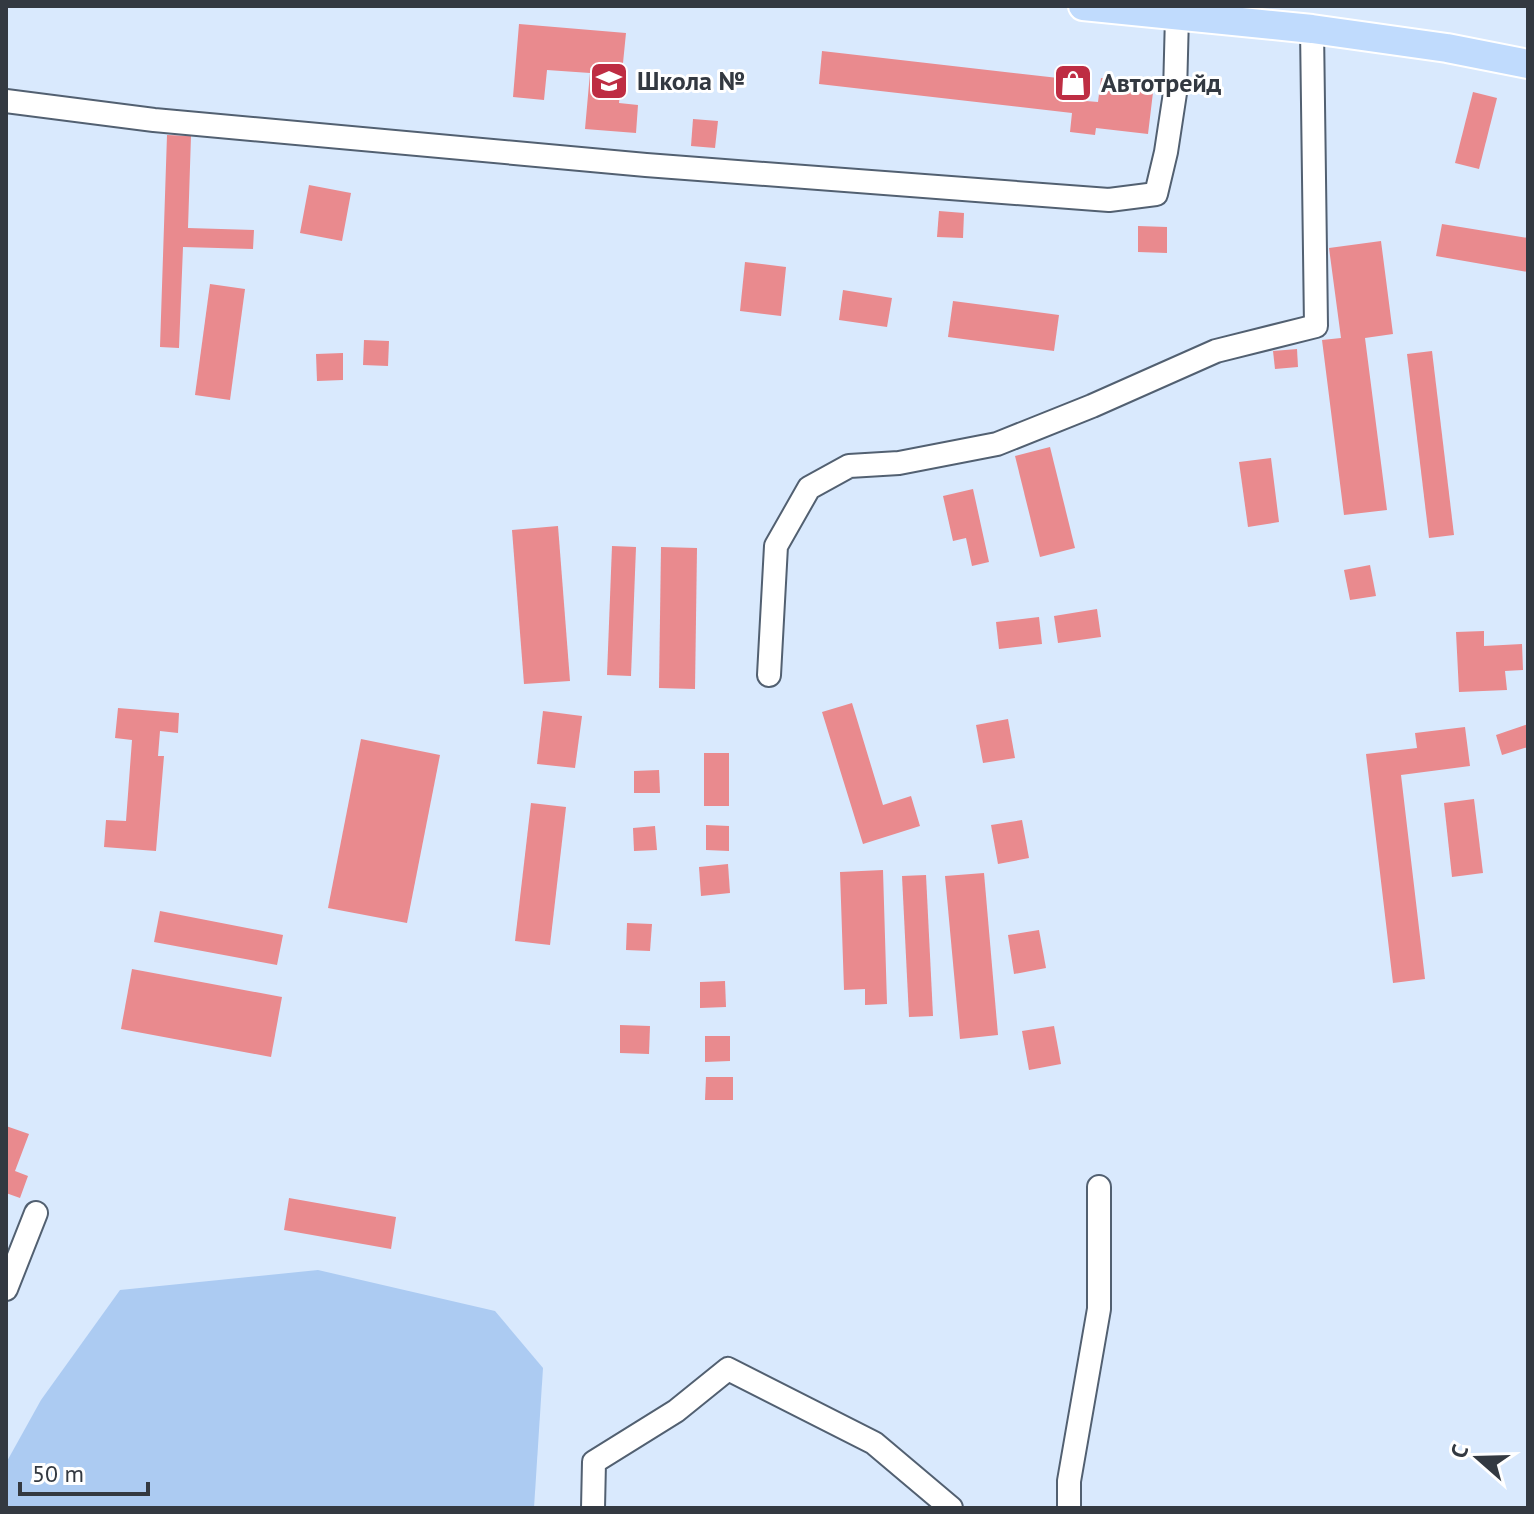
<svg xmlns="http://www.w3.org/2000/svg" width="1534" height="1514" viewBox="0 0 1534 1514" font-family="'PT Sans',sans-serif">
  <rect width="100%" height="100%" fill="#d9e9fd"/>
  <polygon fill="#accbf2" points="318,1270 495,1311 543,1368 534,1508 6,1508 6,1463 41,1400 120,1290"/>
  <g fill="#e98a8e">
    <polygon points="519,24 626,33 619,103 638,105 636,133 585,129 590,73 547,70 544,100 513,97"/>
    <polygon points="822,51 1076,80 1074,100 1098,102 1101,78 1154,84 1148,134 1096,128 1095,135 1070,132 1072,113 819,84"/>
    <polygon points="1473,92 1497,98 1479,169 1455,163"/>
    <polygon points="693,119 718,121 715,148 691,146"/>
    <polygon points="167,135 191,136 188,228 254,230 253,249 183,247 179,348 160,347"/>
    <polygon points="309,185 351,193 342,241 300,233"/>
    <polygon points="939,211 964,213 963,238 937,237"/>
    <polygon points="1442,224 1528,238 1528,272 1436,256"/>
    <polygon points="1138,226 1167,227 1167,253 1138,252"/>
    <polygon points="1381,241 1393,334 1365,338 1387,510 1344,515 1322,340 1341,338 1329,248"/>
    <polygon points="745,262 786,267 781,316 740,311"/>
    <polygon points="210,284 245,289 230,400 195,395"/>
    <polygon points="843,290 892,298 887,327 839,320"/>
    <polygon points="953,301 1059,315 1054,351 948,337"/>
    <polygon points="364,340 389,341 388,366 363,365"/>
    <polygon points="1297,349 1298,367 1275,369 1273,351"/>
    <polygon points="1432,351 1454,535 1429,538 1407,354"/>
    <polygon points="343,353 343,380 317,381 316,354"/>
    <polygon points="1050,447 1075,548 1040,557 1015,456"/>
    <polygon points="1271,458 1279,522 1248,527 1239,462"/>
    <polygon points="973,489 989,562 972,566 966,538 953,541 943,496"/>
    <polygon points="558,526 570,681 524,684 512,530"/>
    <polygon points="612,546 636,547 631,676 607,675"/>
    <polygon points="661,547 697,548 695,689 659,688"/>
    <polygon points="1370,565 1376,596 1350,600 1344,570"/>
    <polygon points="1097,609 1101,637 1058,643 1054,616"/>
    <polygon points="1039,617 1042,644 999,649 996,622"/>
    <polygon points="1484,631 1484,646 1522,644 1523,670 1505,671 1507,690 1459,692 1456,632"/>
    <polygon points="852,703 883,805 911,796 920,826 863,844 822,712"/>
    <polygon points="118,708 179,713 178,733 160,731 158,756 164,756 156,851 104,847 106,820 126,821 132,740 115,738"/>
    <polygon points="543,711 582,716 575,768 537,764"/>
    <polygon points="1008,719 1015,758 983,763 976,725"/>
    <polygon points="1528,724 1528,747 1502,755 1496,735"/>
    <polygon points="1465,727 1470,766 1401,775 1425,979 1393,983 1366,754 1417,748 1415,733"/>
    <polygon points="361,739 440,755 407,923 328,908"/>
    <rect x="704" y="753" width="25" height="53"/>
    <polygon points="659,770 660,793 634,793 634,771"/>
    <polygon points="1474,799 1483,873 1452,877 1444,803"/>
    <polygon points="531,803 566,807 550,945 515,941"/>
    <polygon points="1022,820 1029,858 998,864 991,825"/>
    <polygon points="706,825 729,826 729,851 706,850"/>
    <polygon points="655,826 657,850 634,851 633,828"/>
    <polygon points="728,864 730,893 701,896 699,867"/>
    <polygon points="883,870 887,1004 865,1005 865,989 844,990 840,872"/>
    <polygon points="984,873 998,1035 960,1039 945,876"/>
    <polygon points="926,875 933,1016 909,1017 902,876"/>
    <polygon points="160,911 283,935 277,965 154,942"/>
    <polygon points="627,923 652,924 650,951 626,950"/>
    <polygon points="1039,930 1046,968 1014,974 1008,935"/>
    <polygon points="132,969 282,997 271,1057 121,1029"/>
    <polygon points="725,981 726,1007 700,1008 700,982"/>
    <polygon points="620,1025 650,1026 649,1054 620,1053"/>
    <polygon points="1054,1026 1061,1064 1029,1070 1022,1031"/>
    <polygon points="705,1036 730,1036 730,1061 705,1062"/>
    <polygon points="706,1077 733,1077 733,1100 705,1100"/>
    <polygon points="6,1126 29,1134 15,1171 28,1176 20,1198 6,1193"/>
    <polygon points="289,1198 396,1217 391,1249 284,1230"/>
  </g>
  <g fill="none" stroke-linecap="round" stroke-linejoin="round">
    <g stroke="#526071" stroke-width="26">
      <g id="minor">
        <polyline points="6,101 154,120 646,165 1109,200 1156,194 1166,152 1175,93 1177,16"/>
        <polyline points="769,675 776,546 809,488 849,466 899,463 997,444 1092,406 1216,351 1316,326 1312,29"/>
        <polyline points="6,1289 36,1213"/>
        <polyline points="593,1508 594,1462 676,1411 728,1369 874,1443 951,1508"/>
        <polyline points="1069,1508 1069,1481 1099,1309 1099,1187"/>
      </g>
    </g>
    <g stroke="#fff" stroke-width="32">
      <polyline id="major" points="1083,6 1312,29 1447,48 1528,64"/>
    </g>
    <use href="#minor" stroke="#fff" stroke-width="22"/>
    <use href="#major" stroke="#c0dbfd" stroke-width="28"/>
  </g>
  <defs>
    <g id="school-square" transform="scale(2)"><rect x="-9" y="-9" width="18" height="18" rx="4" fill="#be2d43" stroke="#fff"/><path d="M0-5L7-2L0 1L-7-2ZM-4 1L0 2.5L4 1V4Q0 6-4 4Z" fill="#fff"/></g>
    <g id="shop-square" transform="scale(2)"><rect x="-9" y="-9" width="18" height="18" rx="4" fill="#be2d43" stroke="#fff"/><path d="M-5-2.5h2.3a2.7 3.5 0 0 1 5.4 0H5L5.5 6h-11ZM-1.5-2.5h3a1.5 2.3 0 0 0-3 0Z" fill="#fff"/></g>
  </defs>
  <g fill-rule="evenodd">
    <use href="#school-square" x="609" y="81"/>
    <use href="#shop-square" x="1073" y="83"/>
  </g>
  <g text-anchor="middle" stroke-width="6" stroke-linejoin="round" paint-order="stroke">
    <g font-size="26" font-weight="bold" fill="#333941" stroke="#fff" text-anchor="start">
      <text x="637" y="90">Школа №</text>
      <text x="1101" y="92">Автотрейд</text>
    </g>
  </g>
  <rect width="1534" height="1514" fill="none" stroke="#333941" stroke-width="16"/>
  <g transform="translate(1478 1458) rotate(290)" stroke="#ffffff" stroke-width="6" paint-order="stroke">
  <path d="M0-6L14 30L0 20L-14 30Z" fill="#333941"/>
  <text y="-12" font-size="22" font-weight="bold" text-anchor="middle" fill="#333941">С</text>
  </g>
  <path d="M20 1482v12h128v-12" fill="none" stroke="#333941" stroke-width="4"/>
  <text x="32" y="1482" font-size="24" fill="#333941" stroke="#ffffff" stroke-width="6" paint-order="stroke">50 m</text>
</svg>
